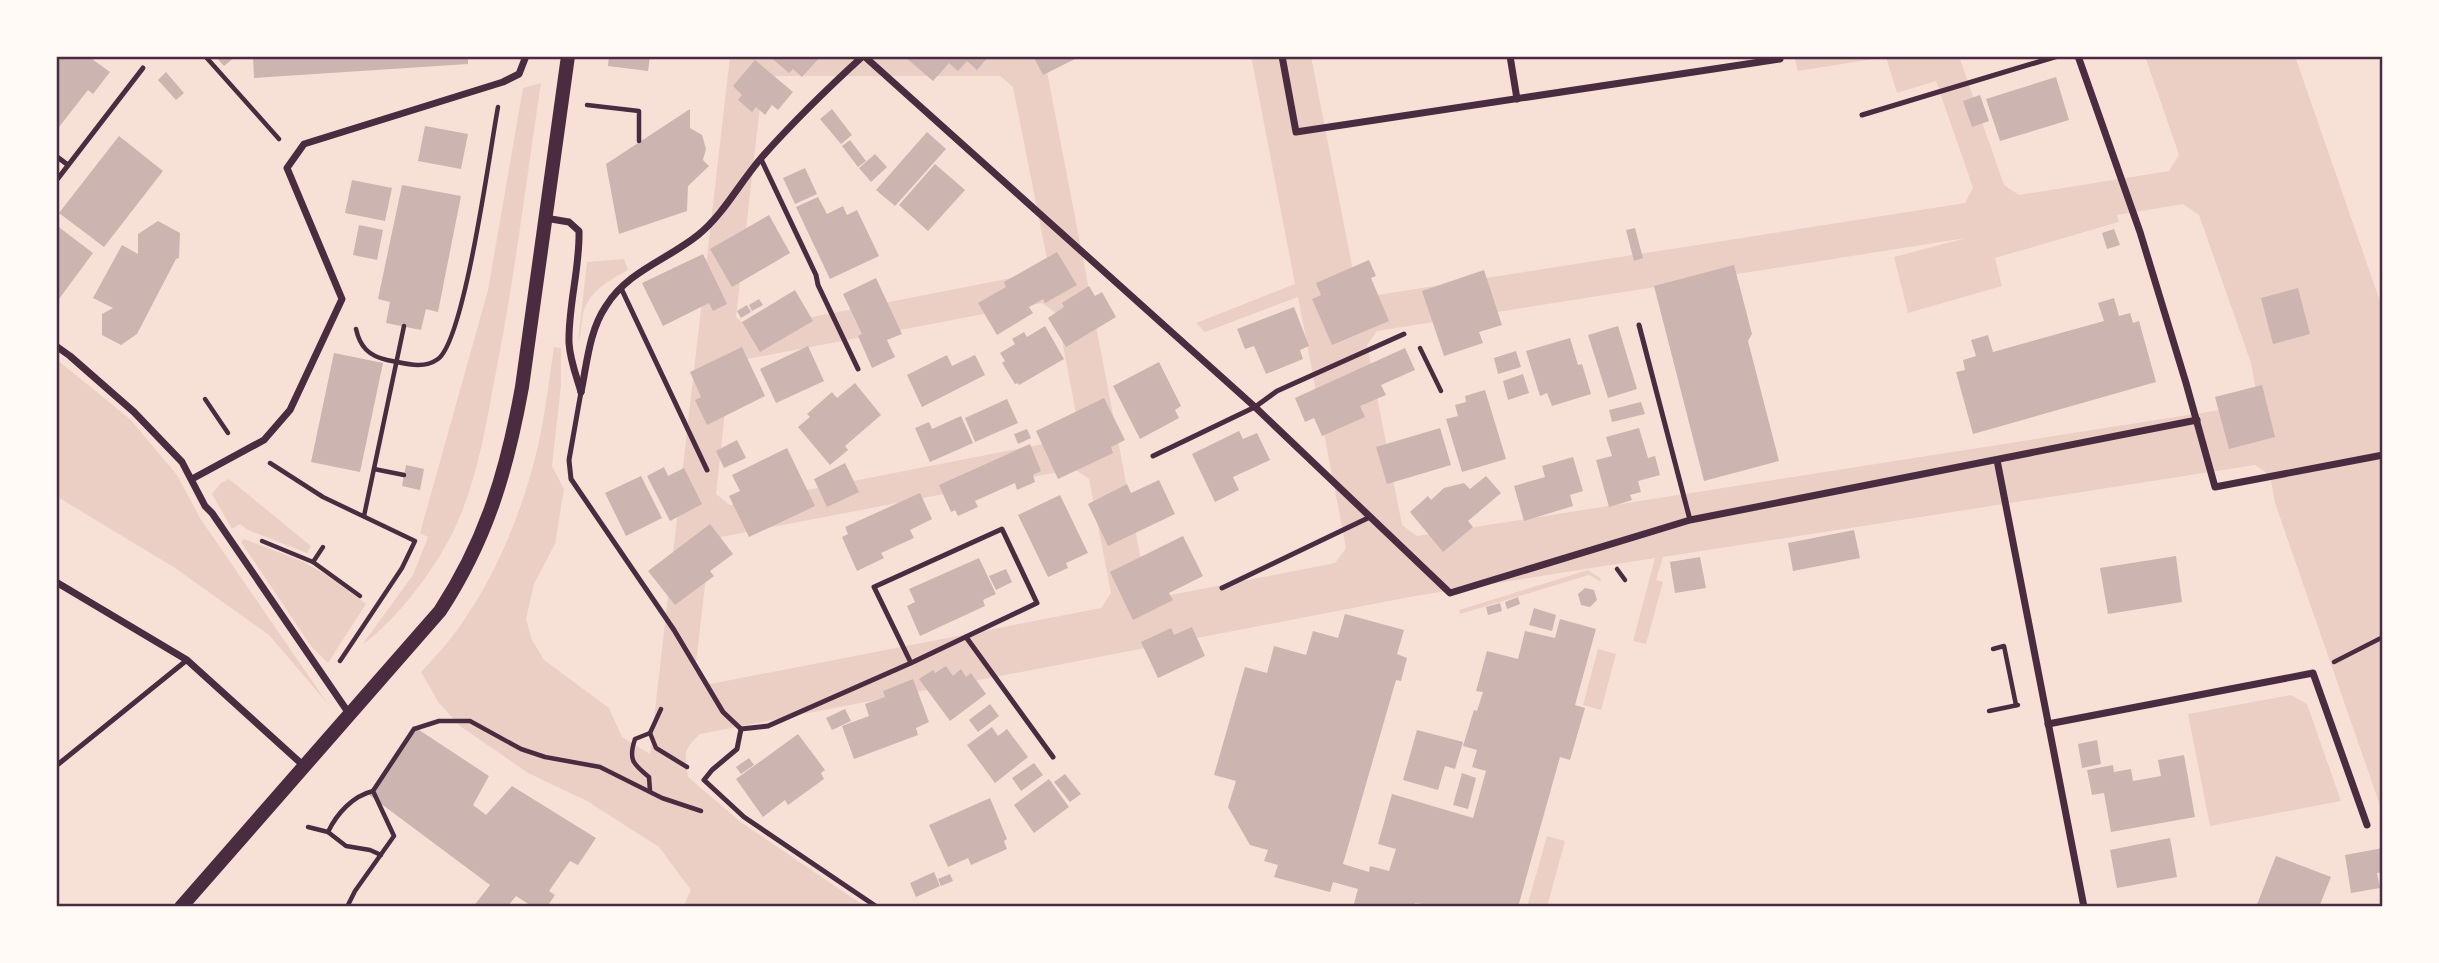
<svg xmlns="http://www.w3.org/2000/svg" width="2439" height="963" viewBox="0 0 2439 963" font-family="'DM Sans',sans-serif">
  <rect width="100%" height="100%" fill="#f7e1d7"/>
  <g fill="#ebcfc5" fill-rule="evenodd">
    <path d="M730,56H1044L1146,586L1160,597L1335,563L1346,548L1298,297L1205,332L1196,323L1295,284L1251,56H1311L1356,286L1371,296L1965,203L1973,188L1936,81L1897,93L1886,57L1798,71L1794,56H1959L2004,185L2019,195L2169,171L2179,155L2145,56H2295L2383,310V814L2275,503L2270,475L2255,465L1663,557L1656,580L1663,582L1646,644L1633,641L1655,558L1415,596L700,734C682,751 685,753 688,777L742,823L866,907H683L691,890L659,847L587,801L528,773L460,726L439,703L421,672C438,654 455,635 468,614C503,562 531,488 542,426C547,400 550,373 554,347L561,348V386L552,466L564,489L555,544L534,584L526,619L532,640L544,660L609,708L622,737L650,754ZM775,76H1000L1013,87L1047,259L1037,273L750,329L736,317L762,89ZM2183,204L2199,215L2251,363L2256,391L2245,406L1417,536L1402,525L1367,345L1377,331L1966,238L1894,257L1908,313L2002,286L1995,258L2119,222L2117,215ZM1042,303L1057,314L1078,424L1068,439L730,505L716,494L729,375L742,360ZM1074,469L1089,479L1111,593L1101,608L710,684L695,672L709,550L721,537Z"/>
    <path d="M541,83C526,182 514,283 494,382C485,431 476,484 454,530C435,569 397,620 362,645L413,575L428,537L420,533L488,290L523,88Z"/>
    <path d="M624,259L628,270C610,280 592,289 584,310C581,321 582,334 578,342L587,262Z"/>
    <polygon points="56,359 130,419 177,475 200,518 328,704 269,635 175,568 56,496"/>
    <polygon points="229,479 311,546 307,553 248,530 240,524 232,529 212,494 221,483"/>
    <polygon points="244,539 304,562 333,579 366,604 328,663 311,646 241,542"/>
    <polygon points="1588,570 1600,578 1601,582 1589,575 1460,614 1459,610"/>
    <polygon points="1598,649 1616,654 1601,710 1583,705"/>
    <polygon points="2291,695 2307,704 2341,801 2210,826 2188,714"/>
    <polygon points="1547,836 1565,841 1547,907 1527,907"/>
  </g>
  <g fill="#ccb4b1">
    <polygon points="56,56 88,56 110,72 93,94 88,90 59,127 56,125"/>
    <polygon points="215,56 236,56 224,66"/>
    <polygon points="253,56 468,56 468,64 254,78"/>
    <polygon points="609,56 650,56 648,71 608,66"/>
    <polygon points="769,56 821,56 802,77 793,69 789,73"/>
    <polygon points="904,56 989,56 977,70 967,61 958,71 949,63 933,81"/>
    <polygon points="1033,56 1081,56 1043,75"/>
    <polygon points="755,60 793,92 778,110 772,105 765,115 756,107 752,112 738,100 742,95 733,86"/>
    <polygon points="166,72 184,93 176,100 158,80"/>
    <polygon points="2056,77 2069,120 2000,141 1986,99"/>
    <polygon points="1980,95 1989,121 1972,127 1963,101"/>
    <polygon points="690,109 690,128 702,135 706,149 703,160 709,166 688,186 687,211 619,234 606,164"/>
    <polygon points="832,109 852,135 841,144 820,119"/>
    <polygon points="425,126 468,134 461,169 418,161"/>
    <polygon points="927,132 946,149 895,206 876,190"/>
    <polygon points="119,136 163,171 104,247 59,213"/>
    <polygon points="850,140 866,161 858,167 842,146"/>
    <polygon points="875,154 887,167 871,182 859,168"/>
    <polygon points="935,164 965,190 928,231 899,205"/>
    <polygon points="805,168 817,194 795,204 783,178"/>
    <polygon points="352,180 392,188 385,221 345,213"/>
    <polygon points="402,185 461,196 438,312 426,309 421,330 386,323 390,302 378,299"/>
    <polygon points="818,197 827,214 843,206 847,215 857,210 879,256 830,279 796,207"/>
    <polygon points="769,215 790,253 732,287 710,249"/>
    <polygon points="158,221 180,233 179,258 176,259 137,334 121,345 102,335 102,314 113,308 93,298 122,245 138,254 138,234"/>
    <polygon points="56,225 93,253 56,303"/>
    <polygon points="359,225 383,230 377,260 353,255"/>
    <polygon points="1635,228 1643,258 1634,261 1626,230"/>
    <polygon points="2114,229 2120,245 2107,249 2102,233"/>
    <polygon points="1057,252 1077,285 1045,303 1043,299 1029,307 1033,313 997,335 978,303 1006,287 1004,282"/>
    <polygon points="703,254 727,304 713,311 709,303 663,326 642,283"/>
    <polygon points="1369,260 1376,276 1371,278 1389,321 1332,345 1312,299 1321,295 1316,283"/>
    <polygon points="1734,265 1752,334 1748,341 1779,461 1704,481 1654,286"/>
    <polygon points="1484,270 1502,325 1479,332 1483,343 1444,356 1422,291"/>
    <polygon points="876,278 902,334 887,340 895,357 872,368 858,336 862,334 843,294"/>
    <polygon points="1089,286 1095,296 1102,292 1116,317 1066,347 1048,318 1064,307 1062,303"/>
    <polygon points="2298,288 2310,334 2273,344 2261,298"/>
    <polygon points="795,290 813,321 760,352 742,322"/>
    <polygon points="2114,298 2119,316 2130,313 2133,323 2139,321 2156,382 1973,434 1956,372 1965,370 1963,360 1976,356 1971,340 1988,335 1993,352 2104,321 2098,303"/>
    <polygon points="759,299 763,305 752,311 749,305"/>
    <polygon points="747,305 751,312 741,318 737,311"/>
    <polygon points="1294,307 1309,346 1300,350 1303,359 1266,374 1254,346 1245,349 1237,329"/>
    <polygon points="1045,326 1064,359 1019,385 1018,383 1015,384 1002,363 1005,361 1000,353 1015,344 1012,339 1024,332 1027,337"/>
    <polygon points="1618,326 1637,389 1608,398 1588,335"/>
    <polygon points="1570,338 1578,365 1582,364 1591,394 1552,406 1547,393 1540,396 1526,351"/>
    <polygon points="808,346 824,381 776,403 760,369"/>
    <polygon points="742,347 765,396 707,425 695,400 701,397 690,372"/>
    <polygon points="1405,348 1415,370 1381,385 1386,395 1360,406 1365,417 1322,436 1314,418 1305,422 1295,398"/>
    <polygon points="1516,351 1521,367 1498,374 1494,358"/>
    <polygon points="334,353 383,363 360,472 311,462"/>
    <polygon points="947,355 952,366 975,355 985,375 922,407 907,375"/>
    <polygon points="1159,362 1181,406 1175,410 1179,418 1140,439 1113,386"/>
    <polygon points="1523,374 1529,393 1508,400 1503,381"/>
    <polygon points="855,383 881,415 845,446 848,450 830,465 798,427 810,417 807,414 832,392 837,398"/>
    <polygon points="2262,385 2275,437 2229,449 2215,397"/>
    <polygon points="1485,390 1506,459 1462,472 1446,419 1458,416 1455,405 1466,402 1465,396"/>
    <polygon points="1104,398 1125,440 1111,447 1113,453 1058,479 1036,431"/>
    <polygon points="1007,399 1018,423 975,442 965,418"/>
    <polygon points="1641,402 1645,414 1612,422 1609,410"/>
    <polygon points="961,416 973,443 930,462 915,428 929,422 932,429"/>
    <polygon points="1440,428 1451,465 1387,484 1376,447"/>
    <polygon points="1639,428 1648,458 1655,456 1660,475 1638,481 1641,492 1630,495 1632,500 1609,507 1596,460 1612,456 1606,437"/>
    <polygon points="1027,429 1031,438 1018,444 1014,434"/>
    <polygon points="1239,431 1243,439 1257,433 1270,460 1233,477 1239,490 1215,502 1192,454"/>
    <polygon points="737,440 746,458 724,468 716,451"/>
    <polygon points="1030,444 1041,471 1033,475 1035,482 1017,490 1015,483 975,501 978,507 958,516 955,510 951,512 939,485"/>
    <polygon points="787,448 815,506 749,537 729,496 740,491 732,475"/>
    <polygon points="1573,457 1583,491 1570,495 1573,506 1524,521 1514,486 1545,477 1542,466"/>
    <polygon points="845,463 859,492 827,507 814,479"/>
    <polygon points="406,465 424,469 420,490 402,486"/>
    <polygon points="664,467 668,476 684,468 702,504 670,521 647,476"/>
    <polygon points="641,476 662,518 626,536 605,493"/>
    <polygon points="1486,476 1501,493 1468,521 1473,527 1443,552 1410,512 1428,496 1431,500 1444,488 1464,483 1470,489"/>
    <polygon points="1159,480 1175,514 1108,546 1088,504 1127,484 1131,493"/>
    <polygon points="920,493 932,519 910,530 914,538 881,553 884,558 857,571 842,537 848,534 845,527"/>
    <polygon points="1060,495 1088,553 1066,563 1068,568 1048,577 1018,515"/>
    <polygon points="710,524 733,554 710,571 714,576 675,605 648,571"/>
    <polygon points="1854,530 1860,558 1793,571 1788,543"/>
    <polygon points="1183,536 1203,576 1169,593 1173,600 1133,620 1110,572"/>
    <polygon points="2176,556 2182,602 2108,614 2100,568"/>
    <polygon points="1700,557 1706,588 1675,593 1670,562"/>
    <polygon points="979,558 996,594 983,600 985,606 920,636 907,606 915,602 909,589"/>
    <polygon points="1006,569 1012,582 996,590 989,576"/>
    <polygon points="1585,588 1594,590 1597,600 1590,607 1581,605 1578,594"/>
    <polygon points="1518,597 1520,604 1507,609 1505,602"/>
    <polygon points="1500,603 1502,611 1488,615 1486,607"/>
    <polygon points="1534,608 1556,615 1552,631 1529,625"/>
    <polygon points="1345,614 1404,630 1397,654 1407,658 1401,681 1396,680 1343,864 1369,872 1370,866 1389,871 1396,849 1378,844 1392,794 1473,818 1486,771 1472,767 1477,750 1463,746 1474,710 1477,711 1483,692 1476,691 1487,651 1518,659 1525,631 1555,638 1560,619 1596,629 1575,705 1585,708 1570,760 1560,757 1518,907 1421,907 1422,904 1415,903 1413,907 1353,907 1358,889 1333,882 1330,892 1274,877 1278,865 1264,861 1268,850 1250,845 1228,807 1236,781 1214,775 1245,667 1267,673 1274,646 1306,655 1313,631 1338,638"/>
    <polygon points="1192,627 1205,656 1158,678 1141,642 1171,628 1174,635"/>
    <polygon points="946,666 953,676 961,669 966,677 971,673 986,694 950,721 919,679 933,670 935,673"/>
    <polygon points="913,679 929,722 916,728 918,735 854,759 842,726 869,716 865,704 885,697 883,691"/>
    <polygon points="990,704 999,716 978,732 969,720"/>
    <polygon points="845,709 851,721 832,730 826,718"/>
    <polygon points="413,726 489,776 473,805 486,815 512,786 596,838 578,865 570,861 549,891 555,895 547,907 533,907 516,896 507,907 473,907 490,885 368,794"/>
    <polygon points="992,727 998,736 1007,729 1028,757 995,783 967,745"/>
    <polygon points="1417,730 1463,742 1455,769 1445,766 1438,790 1403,780"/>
    <polygon points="798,734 825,770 821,773 824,779 788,805 785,800 763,817 736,779"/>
    <polygon points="2097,740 2101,764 2082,768 2078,744"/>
    <polygon points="2184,755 2195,817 2111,832 2104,793 2092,795 2087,770 2113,765 2114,772 2131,769 2133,781 2161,776 2158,760"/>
    <polygon points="749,758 754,765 741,774 736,767"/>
    <polygon points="1034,763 1043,775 1021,791 1012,778"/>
    <polygon points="1462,773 1476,778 1468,809 1453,805"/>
    <polygon points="1065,774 1081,794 1070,802 1054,782"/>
    <polygon points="1049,779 1069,807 1034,833 1014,805"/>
    <polygon points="990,798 1007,839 1004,841 1007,849 971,865 968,858 948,867 929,825"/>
    <polygon points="2170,838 2177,877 2117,888 2110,850"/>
    <polygon points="2383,848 2383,872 2377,873 2380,888 2351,893 2345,855"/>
    <polygon points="2276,856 2331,877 2319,907 2256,907"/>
    <polygon points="934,872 940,886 916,897 910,883"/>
    <polygon points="950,874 953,881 941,886 938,879"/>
  </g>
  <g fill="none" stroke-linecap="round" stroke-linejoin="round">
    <g stroke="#4a2c40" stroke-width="4.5">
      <polyline points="205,56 279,139"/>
      <polyline points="587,105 639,111 639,141"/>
      <path d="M356,329C360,347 369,356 387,360C404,363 423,370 438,359C465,339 490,149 498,107"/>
      <polyline points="1420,348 1441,391"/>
      <polyline points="205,399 228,433"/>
      <polyline points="270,463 323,497 415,541 402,568 340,661"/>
      <polyline points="374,469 404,475"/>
      <polyline points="364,516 404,326"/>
      <polyline points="262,541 313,562 360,596"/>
      <polyline points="313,562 323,547"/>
      <polyline points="1617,569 1625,580"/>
      <polyline points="1993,649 2004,646 2016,705"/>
      <polyline points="2334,662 2383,637"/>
      <polyline points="661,709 650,733 656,748 687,767"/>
      <polyline points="1989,711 2018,705"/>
      <path d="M650,733L635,739C628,760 633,764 649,777L650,791"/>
      <path d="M373,791C353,796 337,813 328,832L346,846L370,850L381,855"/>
      <polyline points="308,827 328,832"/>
      <polyline points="347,907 355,891 394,836 373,791 414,729 439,721 470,721 521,749 545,757 600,767 662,798 701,811"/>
    </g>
    <g stroke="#4a2c40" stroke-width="5">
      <polyline points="1862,115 2058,56"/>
      <polyline points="56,156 68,165"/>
      <polyline points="761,159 816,275 818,285 858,369"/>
      <polyline points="56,181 143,68"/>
      <polyline points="621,288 707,470"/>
      <polyline points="1639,325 1690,520"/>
      <polyline points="581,392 569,460 571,479 674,630 723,712 741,729 768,726 911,663 1037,603 1002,529 874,587 911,663"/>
      <polyline points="1153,456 1255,407 1277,391 1404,334"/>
      <polyline points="1222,588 1370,517"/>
      <polyline points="966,637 1053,757"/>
      <polyline points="741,729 737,749 712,770 704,780 744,817 877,907"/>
      <polyline points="56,766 187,660"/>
    </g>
    <g stroke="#4a2c40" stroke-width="7">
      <polyline points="864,56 1255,407 1450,593 1690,520 2197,420"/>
      <polyline points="1282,56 1296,132 1780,59"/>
      <polyline points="1510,56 1517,99"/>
      <polyline points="2078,56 2140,232 2186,383 2215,487 2383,455"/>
      <path d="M545,218L569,222L579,231C580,268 568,306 569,343C570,360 576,375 581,392"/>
      <polyline points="56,346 70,356 134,412 182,462 205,506 212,513 350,715"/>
      <path d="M581,392C587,364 589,331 606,306C628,271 667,260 698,235C724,214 740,182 762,157C793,122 828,88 863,56"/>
      <polyline points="1997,460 2084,907"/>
      <polyline points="192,479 264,440 290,410 342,299 287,168 304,144 503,82 519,74 526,56"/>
      <polyline points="56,582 187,660 304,766"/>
      <polyline points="2048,724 2313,673 2367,825"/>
    </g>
    <path stroke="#4a2c40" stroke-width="14" d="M181,907L440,611C487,539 507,470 522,387L568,56"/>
  </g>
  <rect width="2439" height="963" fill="none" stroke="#fffaf5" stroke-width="116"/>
  <rect x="58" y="58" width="2323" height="847" fill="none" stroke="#4a2c40" stroke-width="2.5"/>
</svg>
